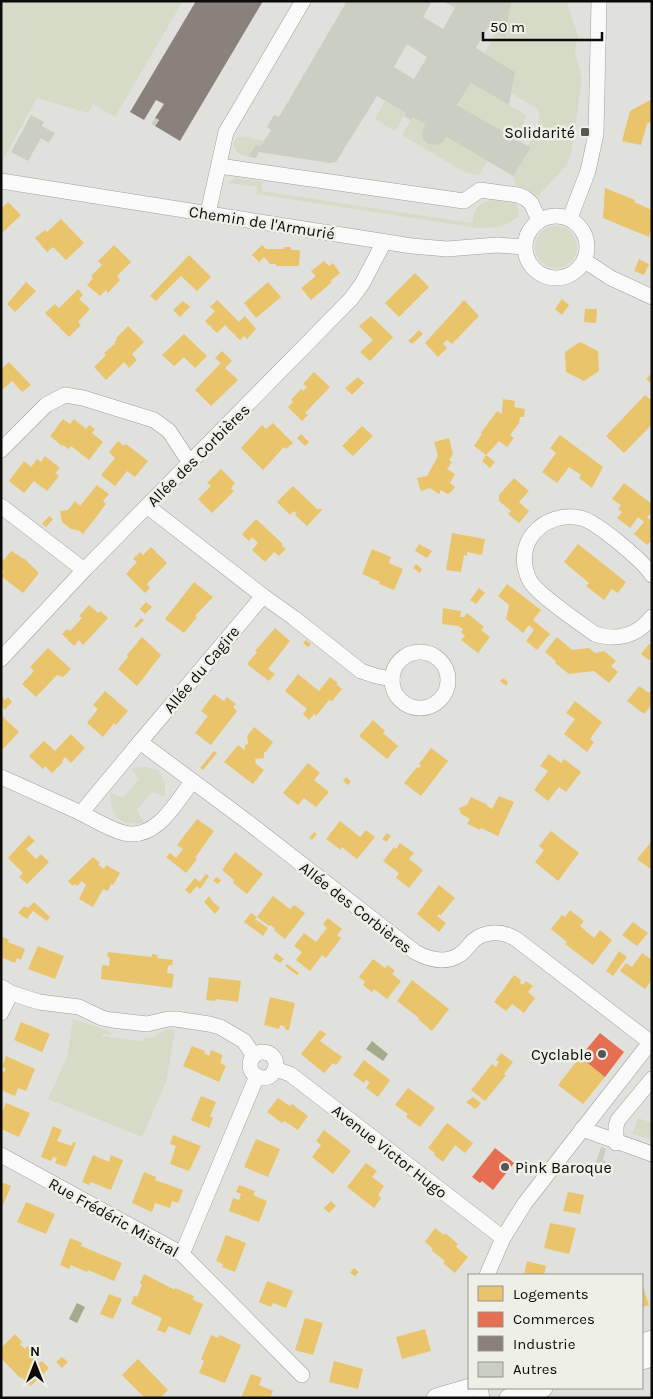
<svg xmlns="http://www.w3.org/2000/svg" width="653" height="1399" viewBox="0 0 653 1399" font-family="Karla,sans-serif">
  <rect width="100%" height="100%" fill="#e0e1dd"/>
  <g fill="#d6dbc8">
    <polygon points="1,1 183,1 115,117 93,104 88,113 37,98 2,162"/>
    <path d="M514,1H564L567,3L578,35L575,52L582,79L571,154L566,166L538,196L515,184L513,176L531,149L527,146C535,134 540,125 539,110L511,93L515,72L485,53L496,32L505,37L511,2Z"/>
    <polygon points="471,83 526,115 519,141 457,105"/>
    <polygon points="385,101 406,113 395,131 375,119"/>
    <path d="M413,117L425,124C415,141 437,154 447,137L488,161L479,175L466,173L402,135Z"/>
    <path d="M243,136L264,141L261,146L255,145L249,157C239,154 234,153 233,142L236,138Z"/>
    <path d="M236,178L262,182V191L472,223C473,219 473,214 475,211C484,195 503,201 517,204L519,217L501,227L478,228L256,194L257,187L227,183Z"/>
    <circle cx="556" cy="247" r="21"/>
    <path d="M146,767L158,770L165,783V797L152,792L137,810L144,823C118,826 111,817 110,792L123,798L139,779L131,768Z"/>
    <polygon points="73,1019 109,1031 112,1035 103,1034 102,1036 142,1041 146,1036 147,1039 156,1037 157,1034 169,1029 175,1030 166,1082 142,1137 48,1099 67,1057"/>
    <polygon points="638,1118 652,1123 652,1131 649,1139 632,1134"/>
  </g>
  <g fill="#a2ac8a">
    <polygon points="372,1041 388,1054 383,1061 366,1049"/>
    <polygon points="77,1303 85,1307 77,1323 69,1319"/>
  </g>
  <g fill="#e9c46a">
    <polygon points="652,99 652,121 647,124 641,145 622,141 630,111"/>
    <polygon points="605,188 635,200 634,202 652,210 652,233 650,232 649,237 603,218"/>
    <polygon points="8,202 21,215 1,234 1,206 3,207"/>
    <polygon points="61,219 84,243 66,260 53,247 47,252 35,238 45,230 47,232"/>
    <polygon points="114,245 131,262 117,276 120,280 108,293 106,290 100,296 87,285 93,278 91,276 102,265 98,261"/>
    <polygon points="262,245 266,249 284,249 284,247 291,247 291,250 300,250 299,266 276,266 276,264 270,264 264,257 259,262 252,255"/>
    <polygon points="189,255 211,277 197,291 181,276 156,301 150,296"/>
    <polygon points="639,259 649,264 644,275 634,271"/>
    <polygon points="324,261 329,266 333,263 340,273 330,281 332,282 311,300 301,288 316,276 311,271"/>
    <polygon points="415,273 429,287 399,317 385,303"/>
    <polygon points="26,282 36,291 15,312 7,304"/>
    <polygon points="268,282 281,297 256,318 244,303"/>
    <polygon points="78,289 83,295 79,299 90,309 78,322 81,325 69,337 45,313 55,304 59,308"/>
    <polygon points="562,299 569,305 562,315 555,309"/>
    <polygon points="217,300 239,322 245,316 256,329 247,339 244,336 240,340 225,325 217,333 205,321 215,311 210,307"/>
    <polygon points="464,300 479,316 452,344 447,340 443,344 447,348 438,357 425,343"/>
    <polygon points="183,301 190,307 180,317 173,310"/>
    <polygon points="585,309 597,309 596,323 584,322"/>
    <polygon points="371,316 393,337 370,361 360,352 373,340 359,326"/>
    <polygon points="128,326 144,342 132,354 137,360 129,368 124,362 106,380 94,367 106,355 104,353 115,344 114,343 117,339 116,338"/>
    <polygon points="419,330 423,334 412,344 408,341"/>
    <polygon points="184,334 207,356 195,368 184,357 174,366 162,355"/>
    <polygon points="580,342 598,351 599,371 584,381 566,372 565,352"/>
    <polygon points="222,351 232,361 225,368 238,380 211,406 195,390 221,363 215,358"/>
    <polygon points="9,362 31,385 22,392 12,381 1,391 1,369"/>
    <polygon points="314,372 330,387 305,413 308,415 302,421 288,407 293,402 291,400 301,389 303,391 307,387 303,384"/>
    <polygon points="652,373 652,384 646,379"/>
    <polygon points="358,377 364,383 352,395 345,388"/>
    <polygon points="645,395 652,401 652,424 624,453 606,436"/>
    <polygon points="503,399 515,401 514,407 525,409 524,417 520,417 519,423 510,435 514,438 507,447 499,441 486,455 474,446 482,434 481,433 497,411 502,414"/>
    <polygon points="63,419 70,424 74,419 86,429 89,425 95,429 92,433 103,442 89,460 71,446 69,449 63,445 62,446 50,436"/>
    <polygon points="273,423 293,443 286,449 284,447 263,470 241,448 262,425 266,429"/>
    <polygon points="362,426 373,436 353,456 342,446"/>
    <polygon points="301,434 309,442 305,446 297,438"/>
    <polygon points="560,435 603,467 592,488 579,478 581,475 569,467 557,483 542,472 556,453 550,448"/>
    <polygon points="449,438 453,454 449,460 452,462 447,469 455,474 450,483 455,487 450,493 447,494 441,490 439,494 430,488 421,491 417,478 427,476 438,456 434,442"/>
    <polygon points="118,441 124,446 126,444 148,461 135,477 127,471 115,486 101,475 115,458 109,452"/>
    <polygon points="486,455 495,462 490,468 482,461"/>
    <polygon points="45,456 60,468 55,473 59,476 47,491 34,481 24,493 9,481 24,461 31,467 37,459 41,462"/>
    <polygon points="221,469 235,483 231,488 234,491 212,513 198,499 211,486 207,483"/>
    <polygon points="514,478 529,491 519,502 529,511 519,523 508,514 511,511 499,501 499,495"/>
    <polygon points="624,483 652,504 652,512 647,517 652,521 652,540 647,545 634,534 644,522 638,517 630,528 617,518 622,512 618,509 621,505 612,499"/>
    <polygon points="97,485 109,494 103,501 106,504 83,534 80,531 71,529 62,522 60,511 68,510 75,501 80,506"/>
    <polygon points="293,486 318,510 320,508 322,510 307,526 295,515 297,514 294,511 290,515 277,502"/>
    <polygon points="49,516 53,519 46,527 42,524"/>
    <polygon points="256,519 283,544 281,545 286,549 279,556 274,552 265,562 252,550 258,543 252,537 249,541 242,534"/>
    <polygon points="452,533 485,539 482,555 467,552 467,556 464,555 461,572 446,570"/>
    <polygon points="419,544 432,551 427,558 415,551"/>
    <polygon points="578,544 626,582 618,593 612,589 604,600 586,586 589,583 564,562"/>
    <polygon points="151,547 167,563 147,584 150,588 145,593 126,574 137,562 133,559 140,552 143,555"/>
    <polygon points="372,549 391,557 389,563 403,569 394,590 379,584 380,582 362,574"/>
    <polygon points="11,551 26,560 39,573 23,593 1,576 4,572 1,570 1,558 4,560"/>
    <polygon points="416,564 422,569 420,573 413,568"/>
    <polygon points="194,582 213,597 195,616 197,617 184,633 165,619"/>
    <polygon points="507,584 541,610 533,620 550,634 537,650 526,641 534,630 529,625 523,633 506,619 509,605 498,596"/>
    <polygon points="479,588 485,593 476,604 470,600"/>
    <polygon points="146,602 152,607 145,614 140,609"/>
    <polygon points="89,605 98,613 100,611 108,618 83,645 79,640 74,646 62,634 67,629 70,631 82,618 79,616"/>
    <polygon points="443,608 461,611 460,617 464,617 467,613 484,627 481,630 490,637 478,653 461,640 465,636 461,632 463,629 458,626 442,624"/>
    <polygon points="141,618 144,620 136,628 134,626"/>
    <polygon points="275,628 290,641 268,669 275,674 269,681 247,664 257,652 255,651"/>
    <polygon points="142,637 161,655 137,686 118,669 128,657 127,655"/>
    <polygon points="557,637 572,650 589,648 595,653 604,651 616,661 611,666 618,672 609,683 594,671 569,674 555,663 556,661 545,652"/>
    <polygon points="306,640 311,644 308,647 303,643"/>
    <polygon points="649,644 652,646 652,657 649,660 641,654"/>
    <polygon points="48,648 71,669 63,677 57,675 36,697 22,684 34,671 30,667"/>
    <polygon points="298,674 319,691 330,677 338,683 336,684 342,689 332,701 329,700 316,716 314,714 309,720 303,714 307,709 285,691"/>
    <polygon points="503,678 508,682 506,686 500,681"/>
    <polygon points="639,686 649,693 652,689 652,704 644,714 627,701"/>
    <polygon points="105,691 128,711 116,725 114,723 103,737 87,723 98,709 93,705"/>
    <polygon points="214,694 224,701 227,697 236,704 233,707 237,711 211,745 195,733 208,716 201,711"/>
    <polygon points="1,696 5,700 8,697 12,702 5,710 3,708 1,709"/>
    <polygon points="575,701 602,722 590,739 594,742 587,752 564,734 575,719 566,713"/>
    <polygon points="1,715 19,732 1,751"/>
    <polygon points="373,720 385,731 383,733 398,746 387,759 359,736"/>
    <polygon points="254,727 273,742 266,752 264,752 264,758 255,759 256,764 264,770 253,784 224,762 238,745 245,750 245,745 248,744 247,736"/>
    <polygon points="71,734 85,748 71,763 65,757 62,761 63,762 52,773 45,766 43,769 29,756 44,741 55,751"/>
    <polygon points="431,748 448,761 421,796 404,783 417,767 419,768 421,766 419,764"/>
    <polygon points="214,751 217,753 203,770 200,768"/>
    <polygon points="549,754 561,763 564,759 581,772 566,792 559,787 548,801 534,790 548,771 540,766"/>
    <polygon points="308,763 320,773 314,780 329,792 316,807 304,798 298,805 283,793"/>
    <polygon points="346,777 351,781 348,785 343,781"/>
    <polygon points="499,796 514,802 498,836 481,828 480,830 467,824 470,819 461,814 459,808 467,805 471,797 488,805 487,806 492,809"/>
    <polygon points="197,819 214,831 195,858 197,859 186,873 166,857 170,853 176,858 183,849 177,845"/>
    <polygon points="340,821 360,837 366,830 375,837 357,859 342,847 341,850 326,839"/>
    <polygon points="551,831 579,853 558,881 535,862 544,850 539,846"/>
    <polygon points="314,832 317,834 312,840 309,838"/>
    <polygon points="387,833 391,836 386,842 382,839"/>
    <polygon points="29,835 35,841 26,849 36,859 41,854 49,862 27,884 19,877 23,873 8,858"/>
    <polygon points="652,841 652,870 637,859"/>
    <polygon points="400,843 414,853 409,859 423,870 409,888 396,878 399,873 383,861 394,847 396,849"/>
    <polygon points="235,852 263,874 247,894 233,883 234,880 222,870"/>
    <polygon points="93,857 100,863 98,864 101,867 104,869 106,865 120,873 113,885 111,884 108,891 103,889 93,907 79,899 86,885 82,881 77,886 75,884 73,886 68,881"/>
    <polygon points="206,874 209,876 200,889 197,886 190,894 185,890 195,878 200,882"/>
    <polygon points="216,877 221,880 218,884 213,881"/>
    <polygon points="439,885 455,898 441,915 439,914 437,916 446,923 439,932 417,914"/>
    <polygon points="209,896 213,902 220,908 215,914 204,902"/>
    <polygon points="273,896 290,909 294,905 305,913 285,939 274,930 275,928 270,925 269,926 257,917"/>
    <polygon points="34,902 50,917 47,921 33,911 27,919 18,913 24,906 28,908"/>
    <polygon points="570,910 584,921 580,926 594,938 600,930 612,940 593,965 565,944 567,942 551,929 562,915 565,917"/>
    <polygon points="251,913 257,917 255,919 268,928 263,936 244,922"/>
    <polygon points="328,918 342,929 337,935 341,938 326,958 322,955 310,971 296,960 302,952 294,946 304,933 316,942 327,928 323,924"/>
    <polygon points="633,922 648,933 637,946 622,935"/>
    <polygon points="1,936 9,940 8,942 25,949 21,960 17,958 15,963 1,957"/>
    <polygon points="38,946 64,956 55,979 28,969"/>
    <polygon points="619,951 627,957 613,976 606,971"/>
    <polygon points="108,952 152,957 152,954 158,955 157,958 173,960 172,965 168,966 167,973 174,974 172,988 101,979 102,965 109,966 110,958 107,956"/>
    <polygon points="276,953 284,959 280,963 273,958"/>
    <polygon points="642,953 652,960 652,980 645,989 620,971 626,963 632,967"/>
    <polygon points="373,959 385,968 388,965 395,971 392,974 401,981 387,999 374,989 372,992 363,985 365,982 359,977"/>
    <polygon points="287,964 299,973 297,975 285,966"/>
    <polygon points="514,975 521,980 520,983 523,985 526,981 533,986 528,992 535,998 524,1013 512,1004 506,1011 494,1002"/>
    <polygon points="209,977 241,981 238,1002 216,999 215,1001 206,1000"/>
    <polygon points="412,980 449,1009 432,1031 418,1019 419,1018 397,1001"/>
    <polygon points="270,997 295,1003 289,1030 286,1030 284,1026 280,1025 279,1029 264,1025"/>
    <polygon points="21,1022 50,1034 42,1052 14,1040"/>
    <polygon points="320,1030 326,1034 320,1041 342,1057 336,1065 333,1063 324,1073 301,1054"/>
    <polygon points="192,1046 205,1051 204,1053 209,1056 211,1050 223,1055 220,1063 226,1066 219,1082 183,1066"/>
    <polygon points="501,1053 513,1062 504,1074 506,1075 485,1101 471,1090 492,1064 496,1067 499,1062 496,1060"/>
    <polygon points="6,1056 35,1069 26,1091 18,1088 15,1096 1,1090 1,1071 4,1072 6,1068 2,1067"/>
    <polygon points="580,1057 605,1077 583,1104 558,1085"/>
    <polygon points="364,1060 390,1080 378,1097 366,1088 370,1082 366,1080 364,1083 353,1075"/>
    <polygon points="408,1088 435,1108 420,1127 406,1117 408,1114 395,1105"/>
    <polygon points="201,1096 216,1102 210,1116 213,1118 209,1128 191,1120"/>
    <polygon points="473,1097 481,1103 475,1109 466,1102"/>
    <polygon points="278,1098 290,1106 292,1104 308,1116 298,1130 284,1121 282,1123 267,1112"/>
    <polygon points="6,1103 30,1113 19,1137 1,1129 1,1114"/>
    <polygon points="447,1123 473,1143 465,1153 455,1145 443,1162 434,1155 435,1153 428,1148"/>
    <polygon points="53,1126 62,1130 57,1141 72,1146 73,1142 76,1143 66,1167 55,1163 57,1158 53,1157 51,1161 41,1157"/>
    <polygon points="324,1130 351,1151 333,1174 312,1157 321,1145 316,1141"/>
    <polygon points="173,1135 201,1146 189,1171 170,1164 176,1146 170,1144"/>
    <polygon points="256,1139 280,1149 268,1177 244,1167"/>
    <polygon points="93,1155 109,1162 111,1155 123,1160 111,1190 91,1182 89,1185 82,1182"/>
    <polygon points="366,1163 377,1171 372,1177 384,1186 378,1195 381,1198 374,1208 347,1187"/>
    <polygon points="144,1172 156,1177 155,1180 183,1190 178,1203 172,1201 170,1208 155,1203 152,1212 132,1203"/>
    <polygon points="1,1182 11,1186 3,1205 1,1204"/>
    <polygon points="239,1185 255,1191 253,1195 267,1201 259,1222 229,1211 233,1198 239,1200 241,1194 236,1192"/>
    <polygon points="568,1192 584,1195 580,1214 563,1211"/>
    <polygon points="331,1201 336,1206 329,1213 324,1208"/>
    <polygon points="26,1202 55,1214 46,1234 17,1222"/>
    <polygon points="550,1223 576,1228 569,1254 544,1248"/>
    <polygon points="435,1228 444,1235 445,1233 458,1244 456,1247 468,1257 455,1273 443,1263 445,1261 431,1250 433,1249 425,1242"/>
    <polygon points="226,1235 246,1243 235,1272 222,1267 223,1264 216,1261"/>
    <polygon points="70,1238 82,1243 81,1246 122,1263 114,1281 88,1270 87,1272 71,1265 69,1269 60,1265"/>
    <polygon points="527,1261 546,1266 544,1275 524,1275"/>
    <polygon points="354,1268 359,1272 355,1276 350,1273"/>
    <polygon points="144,1274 175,1290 175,1288 194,1296 193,1300 203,1304 190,1335 169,1326 165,1333 157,1330 162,1318 131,1304 134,1296 137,1297 142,1285 140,1283"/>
    <polygon points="267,1281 293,1291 286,1308 273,1303 271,1307 259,1302"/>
    <polygon points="642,1283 649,1305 642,1307"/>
    <polygon points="109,1294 122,1299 113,1319 100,1314"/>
    <polygon points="305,1318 323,1323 313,1355 295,1350"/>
    <polygon points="425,1329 431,1351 402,1359 396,1337"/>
    <polygon points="15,1334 22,1342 20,1344 25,1349 27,1346 37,1356 34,1359 39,1363 42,1361 49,1368 31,1386 21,1377 20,1378 1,1358 1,1348"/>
    <polygon points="211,1335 218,1338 220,1335 241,1345 225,1383 199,1373 204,1361 201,1359"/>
    <polygon points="62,1357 68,1362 62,1368 56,1362"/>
    <polygon points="138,1359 168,1390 162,1396 164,1398 145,1398 122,1375"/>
    <polygon points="334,1361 363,1369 358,1389 329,1382"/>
    <polygon points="251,1374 262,1378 259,1385 273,1391 270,1398 241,1398"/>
  </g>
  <g fill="#e76f51">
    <polygon points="600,1033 624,1052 605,1077 580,1057"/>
    <polygon points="495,1148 514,1163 493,1190 482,1181 480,1183 472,1177"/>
  </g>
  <polygon fill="#8a817c" points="196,1 263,1 180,141 155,126 159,120 155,118 164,104 156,100 144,120 130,112"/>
  <g fill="#cbcec2" fill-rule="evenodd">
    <path d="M347,1H432L423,17L443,29L455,8L443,1L511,2L505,38L488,27L476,48L515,72L509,105L471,83L457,105L531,148L513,176L447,137L443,142L437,145L428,144L423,139L422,132L425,124L413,117L411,120L407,118L404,116L406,113L377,96L336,162L330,163L259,152L256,158L249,157L255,145L261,146L271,130L267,127L274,115L279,117ZM407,44L427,57L414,79L394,67Z"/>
    <polygon points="31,115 44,122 42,126 55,133 49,143 41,138 28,161 11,152"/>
    <polygon points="155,118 159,120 155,126 151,124"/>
    <polygon points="601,1147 606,1149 603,1160 607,1162 603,1174 591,1170 593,1163 595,1164"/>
  </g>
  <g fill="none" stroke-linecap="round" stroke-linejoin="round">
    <g stroke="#9e9f9c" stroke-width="16">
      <g id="minor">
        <polyline points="219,166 464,201 480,190 518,195 525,198 531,203 539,220"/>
        <polyline points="1,181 412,246 447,249 497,245 524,247"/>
        <polyline points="208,213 226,132 303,1"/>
        <circle cx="556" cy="247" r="31"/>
        <polyline points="570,218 588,171 596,134 599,1"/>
        <polyline points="585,261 611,278 652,297"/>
        <polyline points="1,450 46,405 65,395 83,398 154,420 169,431 190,463"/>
        <polyline points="1,506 84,570"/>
        <polyline points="147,506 263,596 294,618 361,671 376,676 392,679"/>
        <path d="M652,575C643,561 597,522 581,518C543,510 511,544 530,581C537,594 581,624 595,634C617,641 637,636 652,617"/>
        <circle cx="420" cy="680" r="28"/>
        <polyline points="1,659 84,570 351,299 362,284 384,242"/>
        <polyline points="140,742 263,596"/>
        <path d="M1,777L81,813L140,742L245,820L415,952C428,959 445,964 459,955C465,952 468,946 473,941C485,930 503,931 516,939L650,1042"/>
        <path d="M81,813C95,820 109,829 124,833C156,841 176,802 192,782"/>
        <polyline points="1,987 11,993 39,1002 79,1007 102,1018 112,1020 147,1024 168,1019 176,1019 209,1024 220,1027 244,1041 254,1056"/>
        <polyline points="1,1013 11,993"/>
        <circle cx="263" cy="1065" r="13"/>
        <polyline points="275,1069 290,1074 503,1238"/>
        <polyline points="582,1129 652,1154"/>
        <polyline points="616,1143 616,1126 618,1120 652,1079"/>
        <polyline points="1,1155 182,1254 302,1375"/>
        <polyline points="182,1254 257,1076"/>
        <polyline points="487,1275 503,1238 525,1203 652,1040"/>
        <polyline points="480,1388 482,1398"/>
      </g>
    </g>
    <g stroke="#9e9f9c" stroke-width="20">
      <g id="major">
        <polyline points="642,1343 652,1340"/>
        <polyline points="642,1360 652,1357"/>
        <polyline points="436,1398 470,1388"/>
        <polyline points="509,1398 543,1388"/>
      </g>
    </g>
    <use href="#minor" stroke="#fafafa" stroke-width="15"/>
    <use href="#major" stroke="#fafafa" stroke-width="19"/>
  </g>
  <g fill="#565753" stroke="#eef0e8" stroke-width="2">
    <rect x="580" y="127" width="10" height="10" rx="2.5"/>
    <circle cx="602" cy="1054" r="5"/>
    <circle cx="505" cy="1167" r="5"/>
  </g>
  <g text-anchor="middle" stroke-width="5" stroke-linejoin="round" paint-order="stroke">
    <g font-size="16" fill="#0b0c09" stroke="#eef0e8" text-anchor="end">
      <text x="575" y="138">Solidarité</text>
      <text x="592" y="1060">Cyclable</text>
      <text x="515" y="1173" text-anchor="start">Pink Baroque</text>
    </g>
    <g font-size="16" fill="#0b0c09" stroke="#eef0e8">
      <text transform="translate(262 222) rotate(9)" y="6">Chemin de l'Armurié</text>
      <text transform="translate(198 455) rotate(-45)" y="6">Allée des Corbières</text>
      <text transform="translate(201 669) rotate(-50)" y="6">Allée du Cagire</text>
      <text transform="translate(356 907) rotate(38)" y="6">Allée des Corbières</text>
      <text transform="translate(390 1151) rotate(38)" y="6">Avenue Victor Hugo</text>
      <text transform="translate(114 1217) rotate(29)" y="6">Rue Frédéric Mistral</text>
    </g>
  </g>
  <rect width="653" height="1399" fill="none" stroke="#0b0c09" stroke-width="5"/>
  <rect x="468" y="1274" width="175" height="115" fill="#eef0e8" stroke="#93958f"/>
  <rect x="478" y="1286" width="25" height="15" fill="#e9c46a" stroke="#93958f"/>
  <text x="513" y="1299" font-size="15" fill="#0b0c09">Logements</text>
  <rect x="478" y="1312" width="25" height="15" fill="#e76f51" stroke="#93958f"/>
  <text x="513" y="1324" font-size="15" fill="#0b0c09">Commerces</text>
  <rect x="478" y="1336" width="25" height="15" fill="#8a817c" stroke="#93958f"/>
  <text x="513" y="1349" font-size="15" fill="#0b0c09">Industrie</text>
  <rect x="478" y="1362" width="25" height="15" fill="#cbcec2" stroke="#93958f"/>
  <text x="513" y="1374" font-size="15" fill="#0b0c09">Autres</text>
  <g transform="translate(35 1364)" stroke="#eef0e8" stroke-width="4" paint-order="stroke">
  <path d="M0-4L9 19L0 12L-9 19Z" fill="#0b0c09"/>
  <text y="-8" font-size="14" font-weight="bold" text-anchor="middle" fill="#0b0c09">N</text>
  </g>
  <path d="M483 32v8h119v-8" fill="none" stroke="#0b0c09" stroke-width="2.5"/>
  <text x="490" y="32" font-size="15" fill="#0b0c09" stroke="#eef0e8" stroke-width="4" paint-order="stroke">50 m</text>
</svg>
